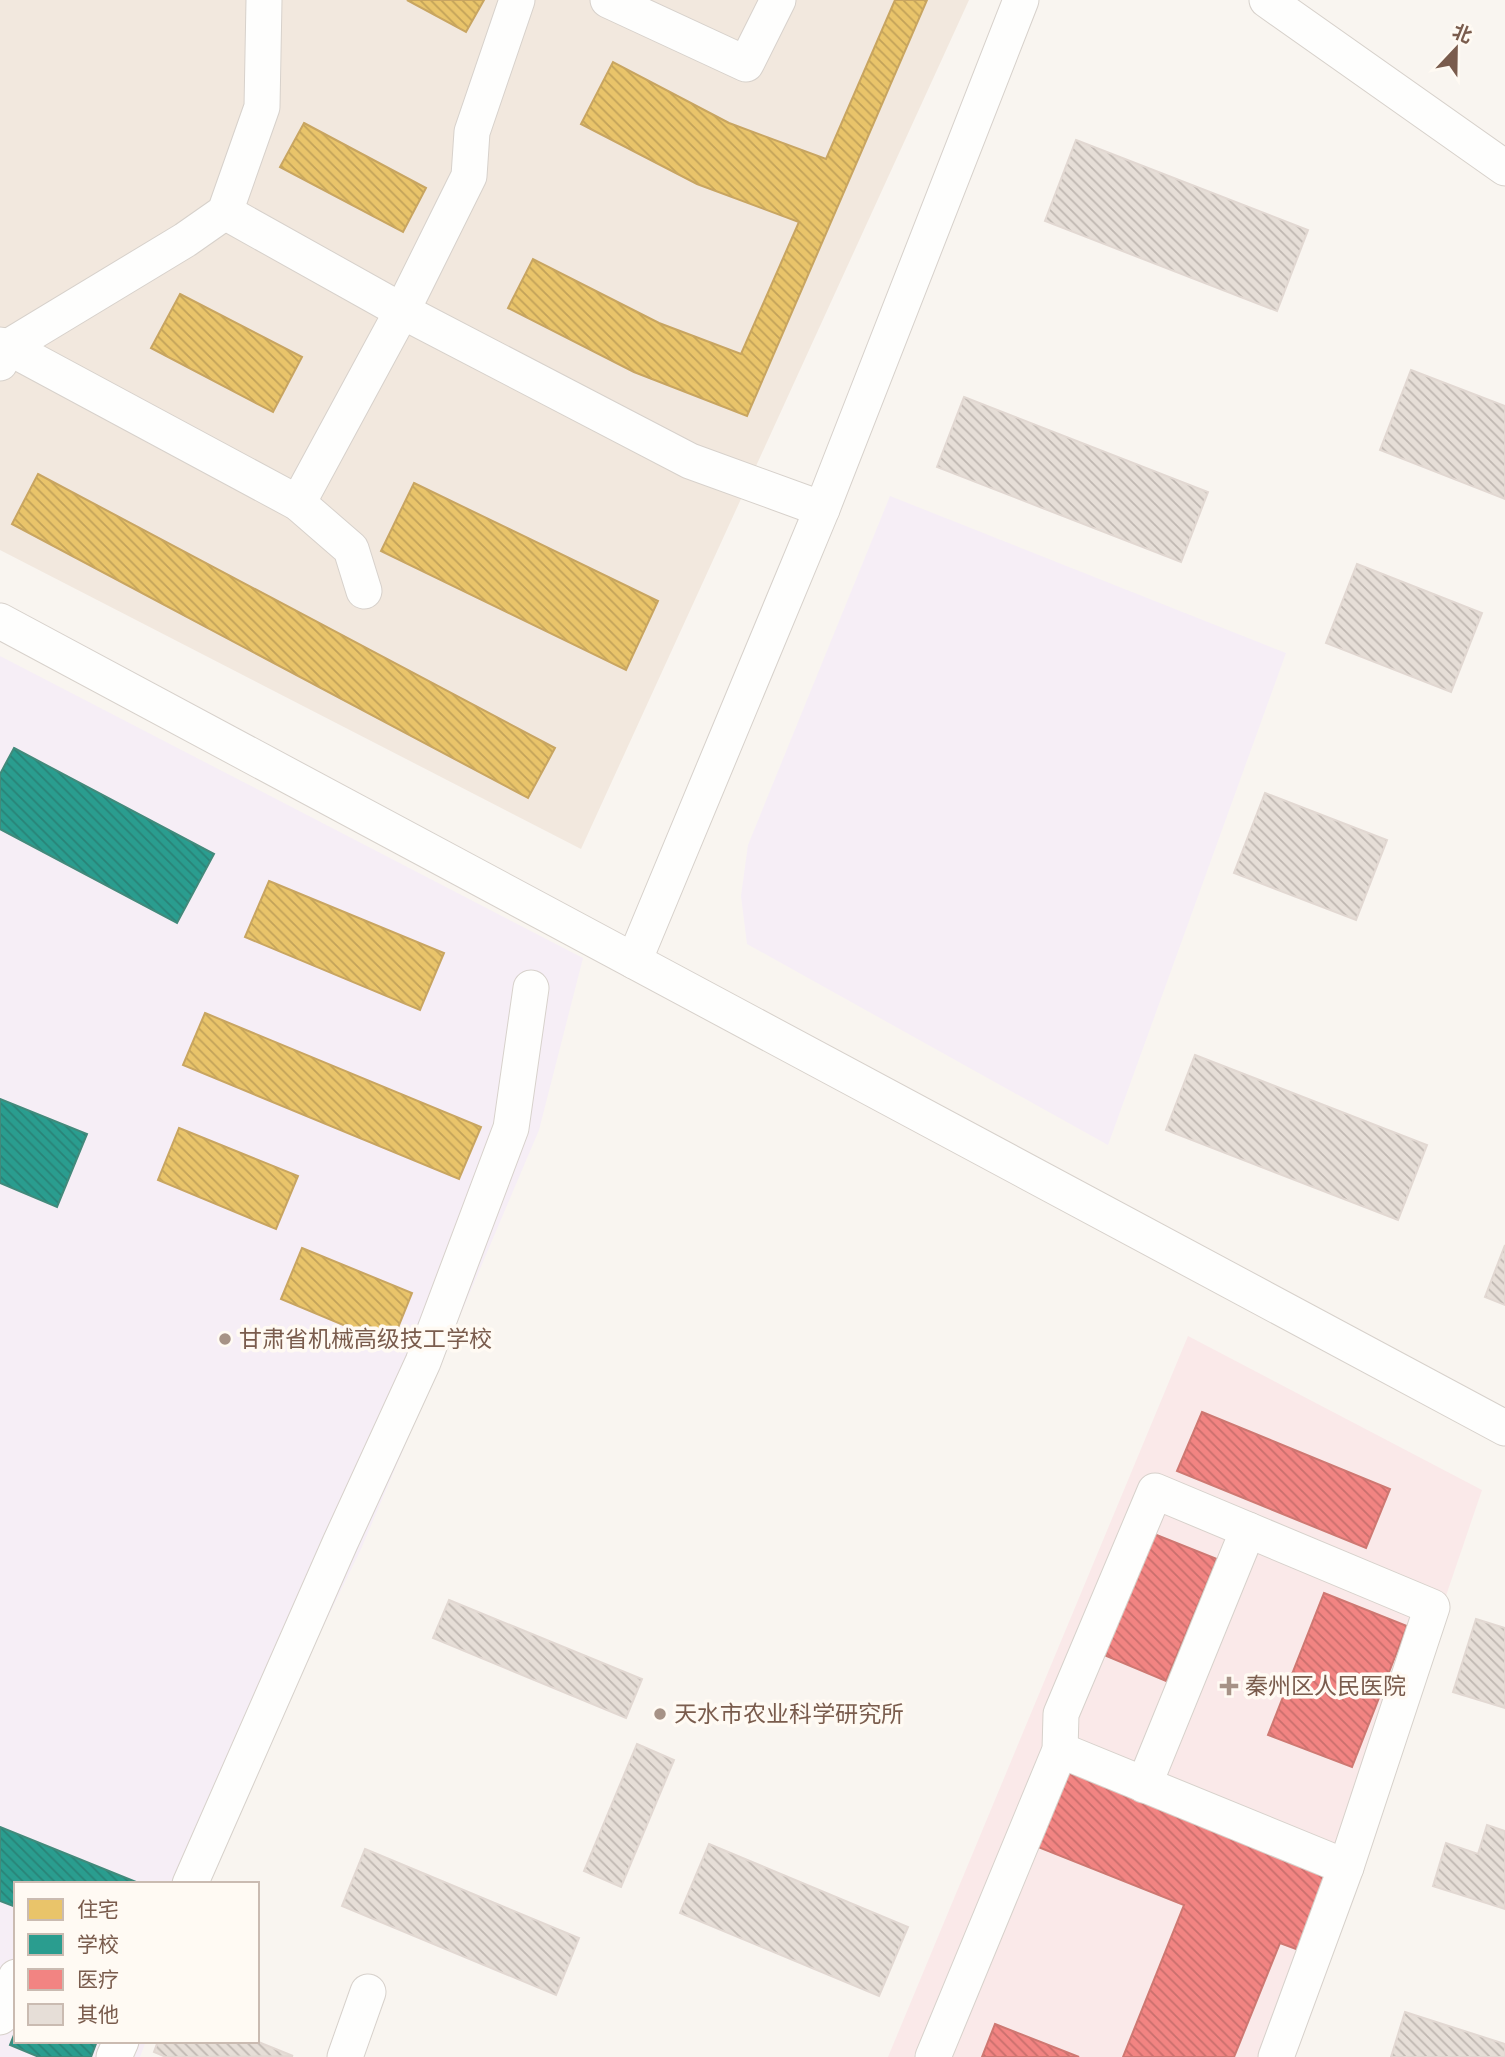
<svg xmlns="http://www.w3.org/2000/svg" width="1505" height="2057" viewBox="0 0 1505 2057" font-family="Inter,'Noto Sans SC',sans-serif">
  <defs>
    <pattern id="homes-back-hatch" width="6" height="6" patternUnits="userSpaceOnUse" patternTransform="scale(1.75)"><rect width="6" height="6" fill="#e9c46a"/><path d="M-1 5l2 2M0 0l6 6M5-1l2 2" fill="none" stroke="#c2a259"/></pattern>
    <pattern id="schools-back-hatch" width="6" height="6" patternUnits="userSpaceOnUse" patternTransform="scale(1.75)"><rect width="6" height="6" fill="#2a9d8f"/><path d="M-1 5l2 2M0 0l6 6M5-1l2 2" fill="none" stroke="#298377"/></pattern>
    <pattern id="health-back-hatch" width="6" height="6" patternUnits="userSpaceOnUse" patternTransform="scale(1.75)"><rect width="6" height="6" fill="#f28482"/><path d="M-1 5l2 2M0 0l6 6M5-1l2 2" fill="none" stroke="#c96f6d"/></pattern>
    <pattern id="building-back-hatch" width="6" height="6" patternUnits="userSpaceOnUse" patternTransform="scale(1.75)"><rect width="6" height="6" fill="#e6ded7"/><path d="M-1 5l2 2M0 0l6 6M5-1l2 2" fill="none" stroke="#bfb7b1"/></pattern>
  </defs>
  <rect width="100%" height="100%" fill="#f9f5f0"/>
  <polygon fill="#f2e8de" points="0,0 969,0 581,849 0,550"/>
  <g fill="#f6eef6">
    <polygon points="890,496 1286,653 1108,1145 747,944 741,896 748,845"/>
    <polygon points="0,656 583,958 539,1130 361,1549 233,1812 206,1884 16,1884 16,2041 146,2041 140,2057 0,2057"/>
  </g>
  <polygon fill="#fae9e9" points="1188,1336 1482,1490 1289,2057 888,2057"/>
  <g fill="url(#homes-back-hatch)" stroke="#c8a561" stroke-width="2">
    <polygon points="407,0 484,0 466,32"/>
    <polygon points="895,0 927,0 747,416 634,372 508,308 533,259 659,323 741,354 799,222 697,184 581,124 613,62 729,123 826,159"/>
    <polygon points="304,123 426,188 403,232 280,167"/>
    <polygon points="180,294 302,357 273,412 151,348"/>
    <polygon points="38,474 555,748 528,798 12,524"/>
    <polygon points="414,483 658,601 626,670 381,551"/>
    <polygon points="269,881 444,953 420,1010 245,937"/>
    <polygon points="205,1013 481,1127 459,1179 183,1065"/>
    <polygon points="179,1128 298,1176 276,1229 158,1180"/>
    <polygon points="302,1248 412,1293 391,1345 281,1299"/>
  </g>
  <g fill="url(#schools-back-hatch)" stroke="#428a7b" stroke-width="2">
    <polygon points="14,748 214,854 177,923 0,829 0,774"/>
    <polygon points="0,1099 87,1134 57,1207 0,1183"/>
    <polygon points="0,1827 141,1884 16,1884 16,1907 0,1901"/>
    <polygon points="16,2030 16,2041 97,2041 91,2057 39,2057 10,2045"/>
  </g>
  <g fill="url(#health-back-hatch)" stroke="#ce7872" stroke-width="2">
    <polygon points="1202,1412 1390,1489 1366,1548 1177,1471"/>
    <polygon points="1154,1534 1217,1559 1166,1681 1104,1655"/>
    <polygon points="1324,1593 1407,1626 1352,1767 1268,1735"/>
    <polygon points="1069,1769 1334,1875 1304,1952 1280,1943 1234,2057 1123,2057 1184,1905 1038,1847"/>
    <polygon points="995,2024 1079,2057 982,2057"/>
  </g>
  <g fill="url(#building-back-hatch)" stroke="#e2d8d2" stroke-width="2">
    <polygon points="1076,140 1308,230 1277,311 1045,221"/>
    <polygon points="1411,370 1505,406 1505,499 1380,450"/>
    <polygon points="964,397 1208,492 1181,562 937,467"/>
    <polygon points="1357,564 1482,613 1451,692 1326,643"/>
    <polygon points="1265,793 1387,840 1356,920 1234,873"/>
    <polygon points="1195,1055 1427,1145 1398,1220 1166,1130"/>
    <polygon points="1505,1245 1505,1305 1485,1297"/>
    <polygon points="449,1600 642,1679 626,1718 433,1638"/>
    <polygon points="1476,1619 1505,1628 1505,1708 1453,1692"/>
    <polygon points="637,1744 674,1760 621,1887 584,1871"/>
    <polygon points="1487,1825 1505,1831 1505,1909 1433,1886 1446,1843 1478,1854"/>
    <polygon points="709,1844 908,1927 879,1996 680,1913"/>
    <polygon points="365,1849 579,1938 556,1995 342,1906"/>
    <polygon points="1405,2012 1505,2044 1505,2057 1391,2057"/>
    <polygon points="158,2041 256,2041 293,2056 166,2057 154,2052"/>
  </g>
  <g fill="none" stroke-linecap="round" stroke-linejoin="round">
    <g stroke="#d7d1cb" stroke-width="37">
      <g id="minor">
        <polyline points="608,0 746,64 778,0"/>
        <polyline points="1267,0 1505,168"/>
        <polyline points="225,212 402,311 690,461 822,509"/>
        <polyline points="0,345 8,347 298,503 351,549 364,591"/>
        <polyline points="0,363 8,347 185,240 225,212 262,107 264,0"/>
        <polyline points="298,503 402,311 469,176 472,132 517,0"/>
        <polyline points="0,621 1505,1428"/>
        <polyline points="634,961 822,509 1021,0"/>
        <polyline points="1060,1750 1346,1867"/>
        <polyline points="1144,1785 1248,1530"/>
        <polyline points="190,1884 340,1543 423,1362 511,1128 531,988"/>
        <polyline points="0,2017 16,1977"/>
        <polyline points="114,2057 121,2041"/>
        <polyline points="345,2057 368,1992"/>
        <polyline points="933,2057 1060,1750 1061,1714 1155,1491 1432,1607 1346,1867 1276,2057"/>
      </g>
    </g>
    <use href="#minor" stroke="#fefefd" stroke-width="35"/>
  </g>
  <g fill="#a69286" stroke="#fffaf3" stroke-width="2.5">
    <circle cx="225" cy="1339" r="7"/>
    <path d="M1225.5 1675.5h7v7h7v7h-7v7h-7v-7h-7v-7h7z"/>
    <circle cx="660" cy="1714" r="7"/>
  </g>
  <g text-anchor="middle" stroke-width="7" stroke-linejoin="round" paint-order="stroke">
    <g font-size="23" fill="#7a5c4d" stroke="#fffaf3" text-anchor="start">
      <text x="239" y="1347">甘肃省机械高级技工学校</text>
      <text x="1245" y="1694">秦州区人民医院</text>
      <text x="674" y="1722">天水市农业科学研究所</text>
    </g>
  </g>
  <rect x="14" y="1882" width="245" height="161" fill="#fffaf3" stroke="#cabbb1" stroke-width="2"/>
  <rect x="28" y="1899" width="35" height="21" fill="#e9c46a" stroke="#cabbb1" stroke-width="2"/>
  <text x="77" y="1917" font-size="21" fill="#7a5c4d">住宅</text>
  <rect x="28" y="1934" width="35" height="21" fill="#2a9d8f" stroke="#cabbb1" stroke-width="2"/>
  <text x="77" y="1952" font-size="21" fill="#7a5c4d">学校</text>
  <rect x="28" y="1969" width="35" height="21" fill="#f28482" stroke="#cabbb1" stroke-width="2"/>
  <text x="77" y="1987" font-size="21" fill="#7a5c4d">医疗</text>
  <rect x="28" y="2004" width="35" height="21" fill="#e6ded7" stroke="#cabbb1" stroke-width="2"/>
  <text x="77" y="2022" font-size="21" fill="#7a5c4d">其他</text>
  <g transform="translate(1456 49) rotate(22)" stroke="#fffaf3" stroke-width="5" paint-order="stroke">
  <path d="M0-5L12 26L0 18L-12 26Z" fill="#7a5c4d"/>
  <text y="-10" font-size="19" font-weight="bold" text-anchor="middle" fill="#7a5c4d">北</text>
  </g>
</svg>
